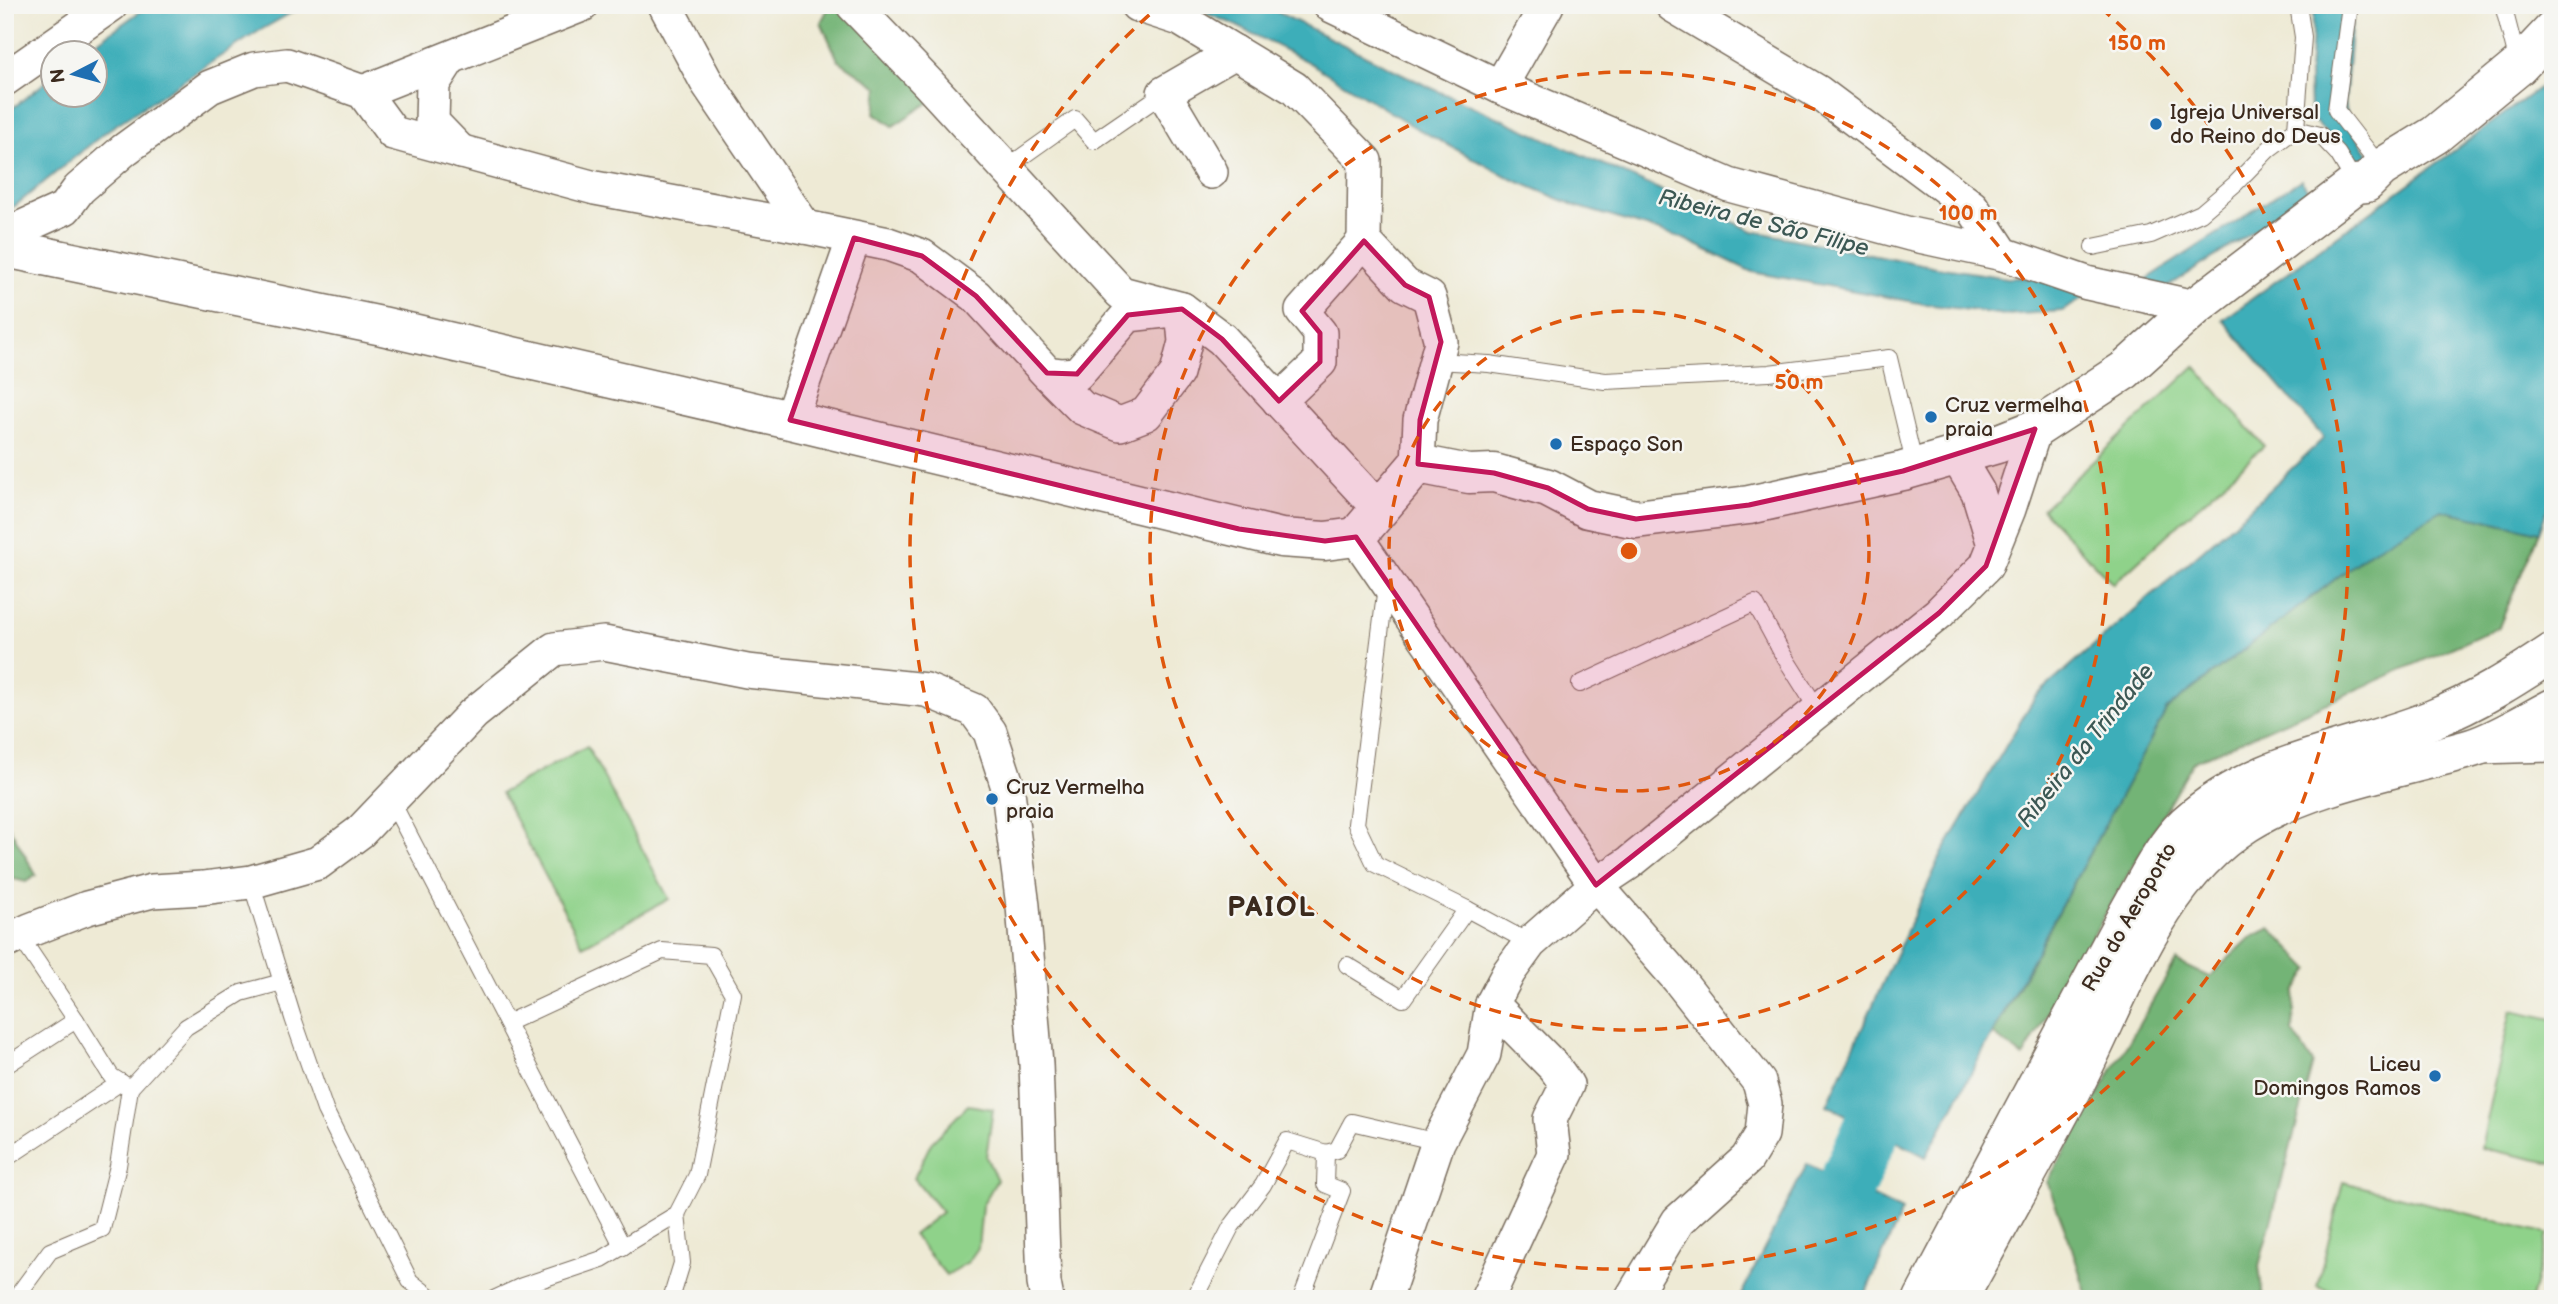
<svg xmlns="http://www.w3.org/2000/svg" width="2558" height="1304" viewBox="0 0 2558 1304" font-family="'Balsamiq Sans',sans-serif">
  <rect width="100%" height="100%" fill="#f6f6f2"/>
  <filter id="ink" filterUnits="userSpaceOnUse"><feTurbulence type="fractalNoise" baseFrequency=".0143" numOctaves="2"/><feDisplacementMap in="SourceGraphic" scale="14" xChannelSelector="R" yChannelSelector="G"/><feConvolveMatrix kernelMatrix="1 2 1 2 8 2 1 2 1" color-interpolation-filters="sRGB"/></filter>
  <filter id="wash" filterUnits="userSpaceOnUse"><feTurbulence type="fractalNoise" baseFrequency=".00686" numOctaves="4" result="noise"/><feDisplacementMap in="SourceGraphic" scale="28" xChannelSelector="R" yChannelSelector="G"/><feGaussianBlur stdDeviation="1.57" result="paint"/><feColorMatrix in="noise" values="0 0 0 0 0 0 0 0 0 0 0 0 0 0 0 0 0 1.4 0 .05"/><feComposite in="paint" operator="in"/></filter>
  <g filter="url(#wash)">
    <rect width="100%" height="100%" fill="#eeead5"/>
    <g fill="#8fd28a" stroke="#657e54" stroke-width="2">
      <polygon points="2195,366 2264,446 2113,584 2042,509"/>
      <polygon points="587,746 669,899 583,946 501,793"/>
      <polygon points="2511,1010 2553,1019 2553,1163 2481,1148"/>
      <polygon points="968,1105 993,1109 986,1157 997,1180 982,1206 978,1248 968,1262 946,1275 913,1235 942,1212 914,1178 931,1143"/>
      <polygon points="2343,1182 2548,1234 2531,1299 2362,1299 2317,1287"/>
    </g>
    <g fill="#73b476" stroke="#576f4a" stroke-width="2">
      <polygon points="830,5 869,5 934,99 893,126 875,113 878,87 838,60 821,22"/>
      <polygon points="2442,510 2539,532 2499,627 2193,762 2023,1057 1993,1034 2167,709 2370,552"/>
      <polygon points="5,823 8,825 36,875 26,882 5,877"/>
      <polygon points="2270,928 2310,969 2295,992 2293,1032 2313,1063 2259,1266 2263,1299 2088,1299 2070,1242 2047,1182 2176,961 2209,977 2250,938"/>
    </g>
    <g fill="#3eaeb9" stroke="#3c6c6c" stroke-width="2">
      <polygon points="149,5 305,5 259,31 108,130 15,206 5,210 5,114 52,77 52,94 94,94 94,52 83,52"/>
      <polygon points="1183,5 1263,5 1429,87 1753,231 1931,266 2007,278 2046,277 2144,281 2291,186 2301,180 2311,195 2158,293 2093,293 2062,311 2005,315 1925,304 1752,272 1680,237 1576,206 1512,179 1416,128 1307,61 1231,23"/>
      <polygon points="2314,5 2353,5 2345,103 2349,124 2384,178 2358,164 2310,117 2309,73"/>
      <polygon points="2553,78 2553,494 2539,532 2442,510 2370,552 2167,709 1926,1157 1827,1105 1942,854 2035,697 2235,522 2324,438 2223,320"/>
      <polygon points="1807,1164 1902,1211 1863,1299 1739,1299"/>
    </g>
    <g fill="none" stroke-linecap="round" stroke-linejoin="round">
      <polyline stroke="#3eaeb9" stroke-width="58" points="1795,1299 1905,1055"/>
    </g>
  </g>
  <g filter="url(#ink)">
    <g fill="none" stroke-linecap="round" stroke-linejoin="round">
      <g stroke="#7a6d5e" stroke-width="18">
        <g id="lane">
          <polyline points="2350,5 2336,110 2381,168"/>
          <polyline points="2503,5 2518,63"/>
          <polyline points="2296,129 2303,37 2298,5"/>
          <polyline points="1006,168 1075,119 1094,141 1164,93"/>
          <polyline points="2093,247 2151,235 2201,213 2235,184 2269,149 2296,129 2320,135 2338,154 2356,184"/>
          <polyline points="1436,361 1489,364 1605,381 1769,373 1889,358 1915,467"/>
          <polyline points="1386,586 1356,824 1375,864 1467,909"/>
          <polyline points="1580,684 1755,603 1782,653 1818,710"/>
          <polyline points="391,800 623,1247"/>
          <polyline points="251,882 293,1018 325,1110 410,1281 433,1299"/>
          <polyline points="1347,965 1403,999 1467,909 1530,943"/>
          <polyline points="5,1066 76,1020 19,935"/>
          <polyline points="130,1088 186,1027 241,993 282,982"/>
          <polyline points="1326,1153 1337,1150 1352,1122 1438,1142"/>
          <polyline points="5,1159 121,1082"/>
          <polyline points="22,1299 20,1292 50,1251 102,1229 118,1166 130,1088 111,1076 76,1020"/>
          <polyline points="494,1299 522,1286 602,1259 677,1214 697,1175 733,994 711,955 662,951 507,1023"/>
          <polyline points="671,1299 682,1263 677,1214"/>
          <polyline points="1194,1299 1231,1227 1263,1185 1287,1141 1326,1153 1325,1184 1342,1191 1301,1299"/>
        </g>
      </g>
      <g stroke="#7a6d5e" stroke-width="36">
        <g id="street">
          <polyline points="665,5 706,81 805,227"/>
          <polyline points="853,5 928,83 1121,293 1182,309 1222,339 1379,509"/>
          <polyline points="1137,5 1180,19 1294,88 1365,161 1364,241 1405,285 1429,297 1441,342 1420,420 1418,464"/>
          <polyline points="1330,5 1500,87 1729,185 1910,234 2003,254"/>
          <polyline points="1672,5 1818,92 1972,207 2003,254 2087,283 2195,307"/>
          <polyline points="449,59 433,84 432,122 461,152"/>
          <polyline points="5,79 111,5"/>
          <polyline points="1500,87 1547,5"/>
          <polyline points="363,92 582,5"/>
          <polyline points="1211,172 1164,93 1235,52"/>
          <polyline points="5,235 65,208 79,189 124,150 210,87 254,69 287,65 363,92 393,133 595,188 805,227 888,244 922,256 976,296 1047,373 1062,375 1077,374 1128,315 1182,309 1185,342 1177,373 1146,414 1120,424 1082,408 1047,373"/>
          <polyline points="1279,401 1320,362 1320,333 1302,311 1364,241"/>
          <polyline points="790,420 854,238"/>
          <polyline points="1956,455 1978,492 1994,545"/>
          <polyline points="1356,537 1596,885 1679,980 1759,1082 1765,1104 1762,1134 1747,1159 1678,1221 1631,1299"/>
          <polyline points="2478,747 2553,745"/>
          <polyline points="5,942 30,930 87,908 152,891 203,888 251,882 318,863 360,832 473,714 554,649 604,643 747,671 926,690 974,710 990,732 1007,784 1023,906 1036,1064 1044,1283 1047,1299"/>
          <polyline points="1385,1299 1438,1142 1484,1054 1492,1004 1509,972 1530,943 1596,885 1629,863 1939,613 1986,566 2009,509 2035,429"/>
          <polyline points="1487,1299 1554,1154 1550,1119 1567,1085 1555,1068 1492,1004"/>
        </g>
      </g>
      <g stroke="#7a6d5e" stroke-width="41">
        <polyline id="secondary" points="5,248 382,326 790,420 1281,538 1325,541 1356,537 1418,464 1469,474 1494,473 1548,488 1588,509 1636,519 1749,505 1903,471 1997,444 2035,429 2125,370 2195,307 2356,184 2366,183 2381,168 2435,135 2519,66 2553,30"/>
      </g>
      <g stroke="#7a6d5e" stroke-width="41">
        <g id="primary">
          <path d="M1923,1299L2128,913C2145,884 2161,848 2186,824C2256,760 2348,753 2433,719C2476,702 2514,678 2553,652"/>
          <path d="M1958,1299C1997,1229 2035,1160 2072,1090C2121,997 2154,882 2247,823C2310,783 2400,769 2472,748C2498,740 2528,721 2553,708"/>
        </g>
      </g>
      <use href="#lane" stroke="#fff" stroke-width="16"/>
      <use href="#street" stroke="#fff" stroke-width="33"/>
      <use href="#secondary" stroke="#fff" stroke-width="38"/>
      <use href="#primary" stroke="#fff" stroke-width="38"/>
    </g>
  </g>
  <path fill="#c2185b" fill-opacity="0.2" stroke="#c2185b" stroke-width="5" stroke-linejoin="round" d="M854,238L922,256L976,296L1047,373L1077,374L1128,315L1182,309L1222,339L1279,401L1320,362V333L1302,311L1364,241L1405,285L1429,297L1441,342L1420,420L1418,464L1494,473L1548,488L1588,509L1636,519L1749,505L1903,471L2035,429L1986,566L1939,613L1596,885L1356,537L1325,541L1239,529L790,420Z"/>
  <g fill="none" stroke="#df570d" stroke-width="3.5" stroke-dasharray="12 9">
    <circle cx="1629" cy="551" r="240"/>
    <circle cx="1629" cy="551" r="479"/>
    <path d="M2101 8A719 719 0 1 1 1157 8"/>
  </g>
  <g fill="#1f6fb2" stroke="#f6f6f2" stroke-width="2.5">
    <circle cx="2156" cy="124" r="7"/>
    <circle cx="1931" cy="417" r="7"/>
    <circle cx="1556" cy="444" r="7"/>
    <circle cx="992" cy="799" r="7"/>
    <circle cx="2435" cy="1076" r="7"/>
  </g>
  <g text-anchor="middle" stroke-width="5" stroke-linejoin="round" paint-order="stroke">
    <g font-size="21" fill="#3b2a1e" stroke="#f6f6f2" text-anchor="start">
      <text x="2170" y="119">Igreja Universal<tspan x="2170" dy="24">do Reino do Deus</tspan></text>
      <text x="1945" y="412">Cruz vermelha<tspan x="1945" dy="24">praia</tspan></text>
      <text x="1570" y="451">Espaço Son</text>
      <text x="1006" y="794">Cruz Vermelha<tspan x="1006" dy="24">praia</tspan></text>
      <text x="2421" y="1071" text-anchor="end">Liceu<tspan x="2421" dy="24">Domingos Ramos</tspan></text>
    </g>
    <g font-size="21" fill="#3b2a1e" stroke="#f6f6f2">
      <text transform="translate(2129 917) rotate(-60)" y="7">Rua do Aeroporto</text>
    </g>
    <g font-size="23" font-style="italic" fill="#3c5854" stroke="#f6f6f2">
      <text transform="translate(1764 222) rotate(14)" y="8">Ribeira de São Filipe</text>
      <text transform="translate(2085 745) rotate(-51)" y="8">Ribeira da Trindade</text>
    </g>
    <g font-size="28" font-weight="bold" letter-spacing="2" fill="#3b2a1e" stroke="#f6f6f2">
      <text x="1272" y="916">PAIOL</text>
    </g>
  </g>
  <circle cx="1629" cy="551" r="10" fill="#df570d" stroke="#f6f6f2" stroke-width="3.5"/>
  <g font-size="21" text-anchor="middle" font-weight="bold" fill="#df570d" stroke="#f6f6f2" stroke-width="5" stroke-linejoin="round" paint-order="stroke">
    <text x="2137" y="50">150 m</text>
    <text x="1968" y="220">100 m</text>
    <text x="1799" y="389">50 m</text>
  </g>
  <rect width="2558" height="1304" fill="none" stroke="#f6f6f2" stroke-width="28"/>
  <g transform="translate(74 74) rotate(264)"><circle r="33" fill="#f6f6f2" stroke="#aba49d" stroke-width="2"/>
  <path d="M0-5L12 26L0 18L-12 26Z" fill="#1f6fb2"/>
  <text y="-10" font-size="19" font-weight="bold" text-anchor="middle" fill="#3b2a1e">N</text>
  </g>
</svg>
